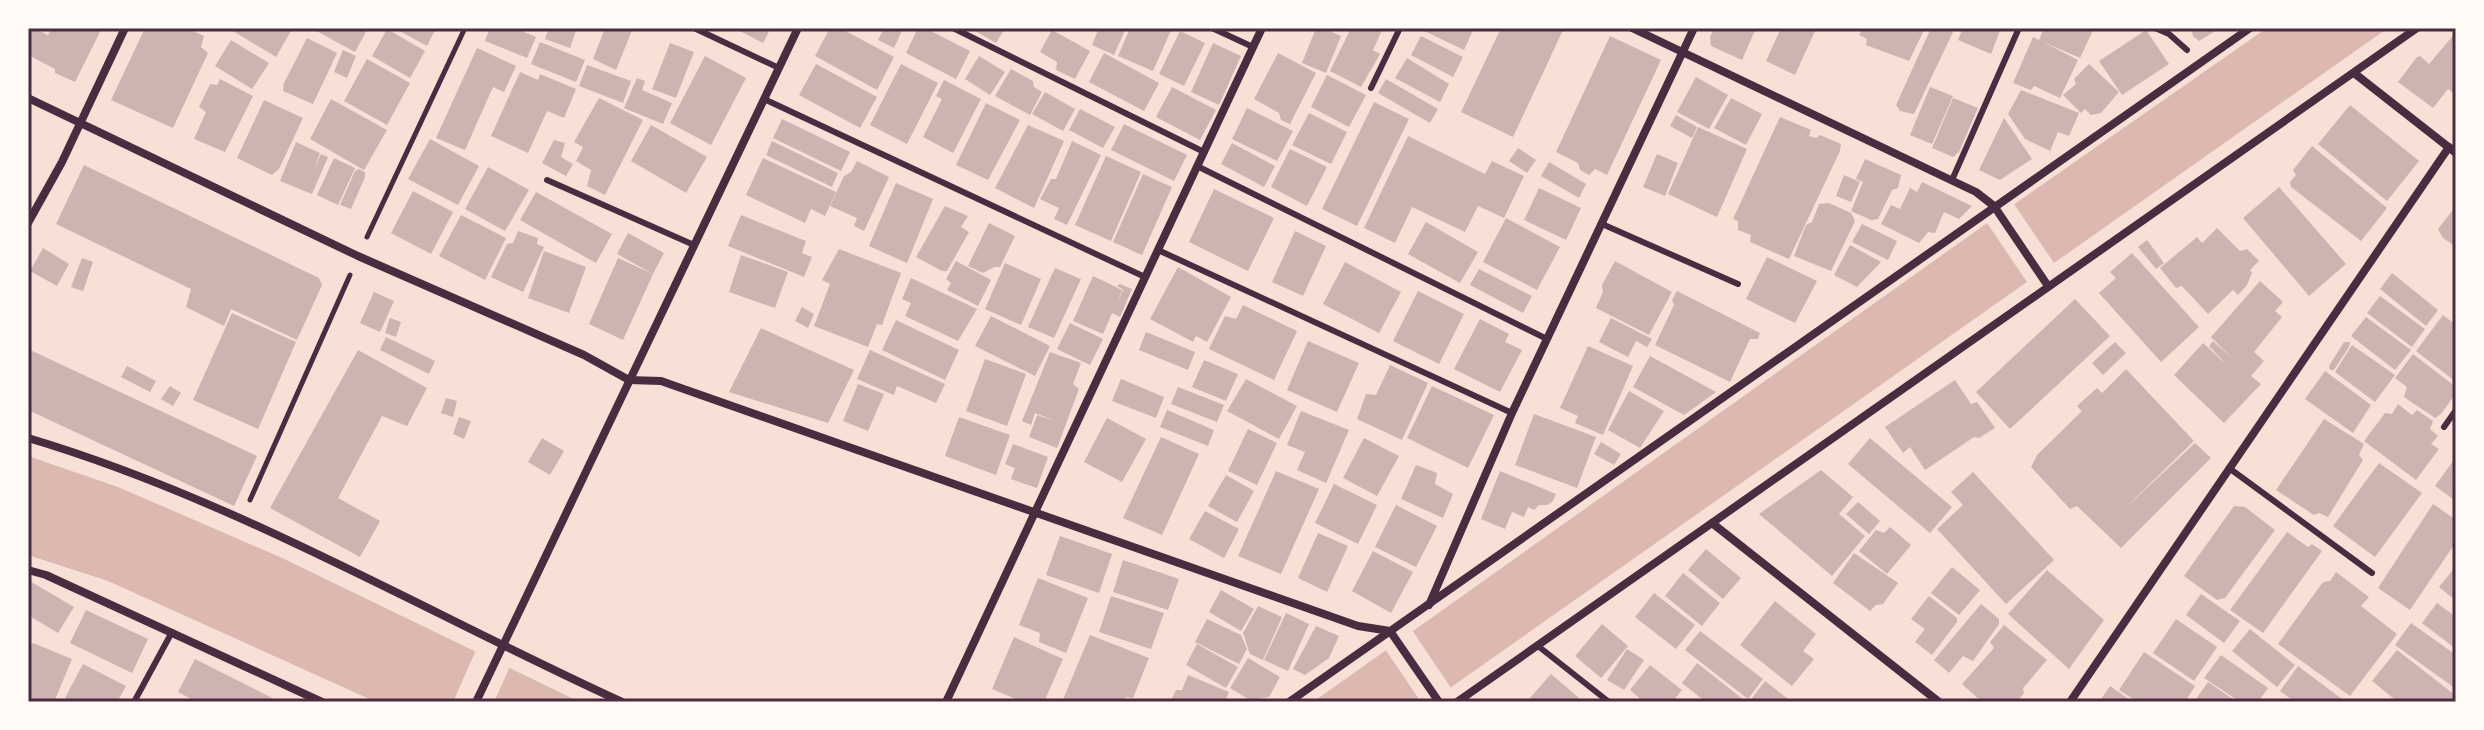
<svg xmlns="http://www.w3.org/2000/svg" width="2484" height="730" viewBox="0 0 2484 730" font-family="Quicksand,sans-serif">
  <rect width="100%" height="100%" fill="#f7e1d7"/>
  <g fill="#dcb8b0">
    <polygon points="2267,28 2388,28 1430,702 1313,702 1983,226"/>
    <polygon points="28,456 118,487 280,557 580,702 376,702 108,581 28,555"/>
  </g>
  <g fill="#f7e1d7">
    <polygon points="2012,201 2056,266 2029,285 1985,220"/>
    <polygon points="1410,627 1453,691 1437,702 1421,702 1383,646"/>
    <polygon points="477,648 511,664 494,702 453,702"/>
  </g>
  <g fill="#ccb4b1">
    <polygon points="28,28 34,28 48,35 52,28 102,28 75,82 55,73 55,69 28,55"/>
    <polygon points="145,28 186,28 204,36 201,47 208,53 173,128 111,100"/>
    <polygon points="235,28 286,28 291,31 276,57 233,31"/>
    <polygon points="311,28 368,28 355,52"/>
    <polygon points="394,28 436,28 427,46"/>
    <polygon points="490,28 514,28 536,37 527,58 485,41"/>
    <polygon points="549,28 577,28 570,48 545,39"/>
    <polygon points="605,28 633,28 616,70 593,59"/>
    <polygon points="734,28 771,28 763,43"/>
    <polygon points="830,28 840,28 894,57 877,90 815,56"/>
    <polygon points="884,28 903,28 894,48 878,40"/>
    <polygon points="918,28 925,28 970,51 956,79 906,53"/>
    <polygon points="970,28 1005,28 996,43"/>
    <polygon points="1099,28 1126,28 1114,55 1092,45"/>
    <polygon points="1130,28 1172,28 1153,71 1118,56"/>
    <polygon points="1316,28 1323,28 1341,36 1326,73 1302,63"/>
    <polygon points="1351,28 1383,28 1373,50 1380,54 1361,87 1330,71"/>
    <polygon points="1418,28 1474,28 1464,50"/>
    <polygon points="1501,28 1564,28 1513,137 1461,112"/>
    <polygon points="1714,28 1756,28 1742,60 1711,46 1710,37"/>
    <polygon points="1781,28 1807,28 1815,31 1795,75 1766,61"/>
    <polygon points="1863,28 1925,28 1909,61 1866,45 1867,39 1859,35"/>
    <polygon points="1931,28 1945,28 1953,32 1914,114 1900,111 1896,105"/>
    <polygon points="1963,28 2001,28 1991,54 1958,40"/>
    <polygon points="2044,28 2094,28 2080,58 2043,42 2078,60 2060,98 2034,86 2031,90 2013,83 2033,37 2039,40"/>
    <polygon points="2191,28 2220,28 2199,41 2193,36"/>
    <polygon points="387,29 425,51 410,78 372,56"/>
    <polygon points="1052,30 1090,51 1075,79 1056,70 1057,62 1040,52"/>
    <polygon points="2146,30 2169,64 2122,95 2099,61"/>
    <polygon points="1180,31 1205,43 1184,86 1159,74"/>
    <polygon points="2456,32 2456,95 2448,89 2433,108 2398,82 2417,57 2420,56 2429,64"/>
    <polygon points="1421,36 1463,57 1453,77 1411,55"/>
    <polygon points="1610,36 1661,60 1607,175 1595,169 1589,175 1580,170 1578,163 1556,152"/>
    <polygon points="307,38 337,53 313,104 283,91 284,83"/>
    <polygon points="231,40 269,63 252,89 215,66"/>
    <polygon points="540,42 585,60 576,82 531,64"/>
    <polygon points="670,43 694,52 676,98 652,89"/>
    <polygon points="1213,43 1241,56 1219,105 1191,92"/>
    <polygon points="477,48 516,66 504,92 493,87 465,150 436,138"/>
    <polygon points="343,50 356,56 347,78 334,72"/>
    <polygon points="1104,53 1159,83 1144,111 1089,82"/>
    <polygon points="1278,53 1316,73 1290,124 1281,120 1279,113 1254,99"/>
    <polygon points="705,56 746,78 711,145 670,123"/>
    <polygon points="979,56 1005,72 990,95 965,79"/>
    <polygon points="1407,58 1449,84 1440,102 1395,78"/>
    <polygon points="367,59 410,83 387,125 344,101"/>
    <polygon points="816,64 877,97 860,128 799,95"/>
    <polygon points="901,64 938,83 907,144 870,125"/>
    <polygon points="2089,64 2119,92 2101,113 2091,115 2085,109 2081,113 2063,95 2076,84 2074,79"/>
    <polygon points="587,65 631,81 623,103 579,86"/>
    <polygon points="1011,69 1033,81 1034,87 1042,92 1030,115 995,96"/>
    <polygon points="520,72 538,80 540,74 576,89 564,118 547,111 528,153 491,136"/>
    <polygon points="1327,75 1366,95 1349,127 1311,107"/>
    <polygon points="1696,77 1728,95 1709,129 1677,112"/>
    <polygon points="637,78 645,81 642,90 672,103 663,124 624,108"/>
    <polygon points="220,79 253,96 225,152 194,139 206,112 199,107 210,84 217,85"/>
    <polygon points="1386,79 1438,109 1430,123 1378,93"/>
    <polygon points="944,80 981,99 953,153 923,137 942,99 936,96"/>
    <polygon points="1172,87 1216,110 1200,140 1156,117"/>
    <polygon points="1930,87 1953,96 1932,144 1910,135"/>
    <polygon points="2021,90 2079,113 2069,136 2058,132 2050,151 2025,139 2008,114"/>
    <polygon points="1045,92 1075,109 1063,131 1032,114"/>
    <polygon points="599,98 643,120 605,195 587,186 591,170 576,161 583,147 574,142"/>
    <polygon points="1731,98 1762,114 1746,145 1714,128"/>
    <polygon points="1953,98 1978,108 1959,152 1953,157 1932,148"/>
    <polygon points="331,99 387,130 364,170 310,139"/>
    <polygon points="264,100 303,118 279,169 272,175 237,158"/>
    <polygon points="1374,102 1409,119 1357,226 1322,209"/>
    <polygon points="986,103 1020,120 988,180 956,165"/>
    <polygon points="2350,105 2419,161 2387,201 2318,144"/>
    <polygon points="1247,108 1293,131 1277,161 1232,139"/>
    <polygon points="1080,109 1115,127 1103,148 1069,130"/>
    <polygon points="1309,113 1347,132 1331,164 1292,145"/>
    <polygon points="1676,115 1697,127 1692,138 1670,126"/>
    <polygon points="1780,117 1811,130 1809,136 1816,138 1820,135 1841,144 1840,151 1789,259 1750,242 1751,235 1738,230 1738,221 1733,219"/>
    <polygon points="2004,118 2032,159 2000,180 1979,170"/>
    <polygon points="782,119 850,152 841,171 773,138"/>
    <polygon points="1124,124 1187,155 1174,181 1111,150"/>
    <polygon points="651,125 707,157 686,193 631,161"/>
    <polygon points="1028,125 1064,141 1034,208 995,188"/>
    <polygon points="1698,127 1747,149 1717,217 1668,194"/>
    <polygon points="1408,136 1485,174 1492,161 1524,176 1504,218 1478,206 1465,232 1412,207 1395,243 1364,228"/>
    <polygon points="430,139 479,166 458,205 408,179"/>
    <polygon points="554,140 565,143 561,157 573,164 566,176 542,163"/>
    <polygon points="772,141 838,173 832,187 766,155"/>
    <polygon points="1072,141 1101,155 1067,225 1054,219 1059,208 1040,199 1051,179 1056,179"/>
    <polygon points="296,142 320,153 314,169 321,154 328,157 312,194 280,181"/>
    <polygon points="1232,143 1275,166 1264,187 1221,164"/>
    <polygon points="2312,146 2387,208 2361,241 2291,187 2290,182 2296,175 2293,170"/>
    <polygon points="1518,148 1536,160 1527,173 1509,161"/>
    <polygon points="1290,149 1327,167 1307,206 1271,187"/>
    <polygon points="1657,154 1678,163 1665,196 1643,187"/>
    <polygon points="1106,156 1141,172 1111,241 1075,225"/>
    <polygon points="334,158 355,168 338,205 317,195"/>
    <polygon points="763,158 836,192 825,216 811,209 805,223 746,195"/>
    <polygon points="1865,159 1901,175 1898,188 1892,190 1878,219 1871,220 1851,211 1863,182 1856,179"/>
    <polygon points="857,161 889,177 864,231 854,226 857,218 830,206 844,176 851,172"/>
    <polygon points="1549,162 1586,184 1579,198 1541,176"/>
    <polygon points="84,165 319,278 322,285 297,340 231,309 224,326 186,307 191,289 56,224"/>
    <polygon points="488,167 529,190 505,231 465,209"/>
    <polygon points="359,169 365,172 365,177 351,209 340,205 355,171"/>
    <polygon points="1143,174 1172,187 1142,255 1113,242"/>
    <polygon points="1844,175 1860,182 1851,202 1836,196"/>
    <polygon points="1922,182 1972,206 1959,219 1944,212 1935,233 1928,232 1919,243 1881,224 1891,205 1900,209 1910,188 1917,192"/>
    <polygon points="896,183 933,199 907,263 869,246"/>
    <polygon points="2279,187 2346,264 2309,296 2243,218"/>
    <polygon points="1539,188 1581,208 1566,240 1524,220"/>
    <polygon points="1214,189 1274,218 1248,271 1189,242"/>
    <polygon points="413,191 453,212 431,254 391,233"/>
    <polygon points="536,192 612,234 596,263 520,220"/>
    <polygon points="1829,203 1851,213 1855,221 1831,271 1794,256 1806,225 1812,222 1819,204"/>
    <polygon points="945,206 968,216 961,227 969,232 947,271 942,271 916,257"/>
    <polygon points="2456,206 2456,247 2443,238 2438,229"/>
    <polygon points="461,215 506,238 485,280 439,256"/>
    <polygon points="741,215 806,241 802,253 812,257 804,277 728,246"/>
    <polygon points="1506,218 1560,247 1537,290 1483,262"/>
    <polygon points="1426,222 1478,252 1460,283 1408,254"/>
    <polygon points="989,223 1015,236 1000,267 994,267 983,273 968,266"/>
    <polygon points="1862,224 1897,241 1888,260 1852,242"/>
    <polygon points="2217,228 2240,251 2247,249 2259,261 2250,270 2252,273 2247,285 2238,295 2233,290 2208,314 2182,286 2176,288 2160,268 2197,237 2202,243"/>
    <polygon points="518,231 538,238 537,244 544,247 523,292 491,277 507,244 513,243"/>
    <polygon points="1295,231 1326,246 1303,296 1272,282"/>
    <polygon points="628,233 664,253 653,274 617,254"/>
    <polygon points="2147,240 2164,263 2156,269 2138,247"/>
    <polygon points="1850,245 1881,262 1857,287 1834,275"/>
    <polygon points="43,248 69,264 57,286 30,271"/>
    <polygon points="839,249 901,273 882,325 877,324 868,347 814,326 830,284 822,280"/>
    <polygon points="544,251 586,267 569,313 528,298"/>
    <polygon points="2132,253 2199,327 2161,362 2099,293 2116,278 2110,272"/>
    <polygon points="741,255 788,272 775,308 729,292"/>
    <polygon points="1767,257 1817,281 1795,323 1746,299"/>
    <polygon points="82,258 93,262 83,291 71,287"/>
    <polygon points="618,258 653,274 623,340 589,324"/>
    <polygon points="956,261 991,280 978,306 947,290 951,283 946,279"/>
    <polygon points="1615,261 1672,292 1649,335 1596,308 1603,292 1602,285"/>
    <polygon points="1345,262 1401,292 1379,333 1323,304"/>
    <polygon points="1005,263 1041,279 1021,325 985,309"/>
    <polygon points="1178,267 1231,297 1207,342 1196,336 1193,342 1150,319"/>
    <polygon points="1055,268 1081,279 1054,338 1028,327"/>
    <polygon points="1479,269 1532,296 1523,313 1470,285"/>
    <polygon points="2392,273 2438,310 2426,326 2380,289"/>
    <polygon points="1093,276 1122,290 1118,301 1123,290 1126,291 1117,286 1120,284 1132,289 1120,317 1112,313 1103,334 1073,321"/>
    <polygon points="911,278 977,309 958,341 905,316 911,303 902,299"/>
    <polygon points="2260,281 2283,302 2275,311 2282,317 2254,352 2264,361 2251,376 2261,384 2224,423 2174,375 2203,343 2227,365 2209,346 2213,341 2233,359 2211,337"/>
    <polygon points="1418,291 1464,314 1439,364 1393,341"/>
    <polygon points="1677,291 1760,333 1758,339 1750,339 1730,382 1655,345 1674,305 1672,300"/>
    <polygon points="374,292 394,301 380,332 360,323"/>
    <polygon points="2380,296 2425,329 2412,347 2367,313"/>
    <polygon points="2075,299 2110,336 2010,429 1976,392"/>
    <polygon points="1243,305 1297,331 1274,380 1209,349 1225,316 1236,319"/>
    <polygon points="802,307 814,314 808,328 795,321"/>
    <polygon points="232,313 296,342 258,429 193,400"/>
    <polygon points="2443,315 2456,325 2456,382 2416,351"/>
    <polygon points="991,316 1050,346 1035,376 975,346"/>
    <polygon points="2366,317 2411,350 2395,370 2351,336"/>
    <polygon points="390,318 401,322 396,337 385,333"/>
    <polygon points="1611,318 1652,339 1647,347 1636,341 1628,357 1599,342"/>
    <polygon points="1480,319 1509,334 1505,342 1522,350 1500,392 1454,369"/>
    <polygon points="896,320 959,350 945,380 882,350"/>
    <polygon points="1070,323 1103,339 1090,365 1057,349"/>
    <polygon points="761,328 854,370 828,423 729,392"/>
    <polygon points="1146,332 1195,352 1188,370 1139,350"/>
    <polygon points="386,337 435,361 429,374 380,350"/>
    <polygon points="1308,341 1359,363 1337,412 1287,390"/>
    <polygon points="2115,342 2126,353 2103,375 2092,363"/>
    <polygon points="2344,342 2350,342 2349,347 2334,370 2330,370 2329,366"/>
    <polygon points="2352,345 2395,375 2375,402 2335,372"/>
    <polygon points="1588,346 1633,366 1603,435 1575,423 1578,416 1560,408"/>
    <polygon points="28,349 257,456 234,506 28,410"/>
    <polygon points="358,350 427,388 407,426 382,416 338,498 380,521 360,557 270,508"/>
    <polygon points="870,350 945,384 936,403 897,386 894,395 857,379"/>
    <polygon points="1050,352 1081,363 1073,384 1079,389 1057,448 1029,437 1037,415 1058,422 1035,413 1031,425 1022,421"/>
    <polygon points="2413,354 2456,387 2456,393 2441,414 2435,418 2404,397 2407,387 2395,378"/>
    <polygon points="1650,356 1716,392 1684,415 1633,387"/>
    <polygon points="985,359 1026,374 1007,426 966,411"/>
    <polygon points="1204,360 1238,374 1226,401 1192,387"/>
    <polygon points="1390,365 1428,383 1402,440 1357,419 1366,394 1376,395"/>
    <polygon points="127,366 156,381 150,392 121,377"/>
    <polygon points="2126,369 2194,441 2120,513 2195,443 2211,458 2121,548 2077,506 2070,509 2031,467 2037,455 2082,411 2077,406 2097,388 2102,393"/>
    <polygon points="2325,371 2371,405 2353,433 2305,399"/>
    <polygon points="1121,379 1164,397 1156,418 1112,401"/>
    <polygon points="1246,379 1297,406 1279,439 1227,411"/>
    <polygon points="1955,380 1971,404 1977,402 1995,428 1979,438 1974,437 1925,470 1910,447 1903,453 1885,427"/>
    <polygon points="858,384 884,394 868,431 843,421"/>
    <polygon points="170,386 181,393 173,406 161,399"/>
    <polygon points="1432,386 1494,415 1468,468 1407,438"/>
    <polygon points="1178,387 1224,405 1217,422 1171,404"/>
    <polygon points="1629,391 1664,411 1640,448 1608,430"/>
    <polygon points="446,398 457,401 453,417 441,413"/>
    <polygon points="2398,404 2412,415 2417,410 2433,421 2430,429 2438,436 2431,444 2439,449 2416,480 2364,441 2385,413 2392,414"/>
    <polygon points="1167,410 1214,430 1208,446 1160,427"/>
    <polygon points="1301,411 1349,430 1326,483 1297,470 1305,452 1287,445"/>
    <polygon points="1534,414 1596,437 1577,488 1515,465"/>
    <polygon points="459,417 471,421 464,439 453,434"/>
    <polygon points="959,417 1010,435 996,475 945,456"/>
    <polygon points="1107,418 1146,439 1122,482 1084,462"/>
    <polygon points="2324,419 2364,444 2359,455 2363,460 2328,517 2319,513 2314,515 2276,490"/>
    <polygon points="1248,429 1277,443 1257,485 1228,471"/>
    <polygon points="1161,437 1199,454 1162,535 1123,518"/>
    <polygon points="542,438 564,451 550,475 528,462"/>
    <polygon points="1364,438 1399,456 1377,496 1343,478"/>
    <polygon points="1870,438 1952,507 1930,533 1848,464"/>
    <polygon points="1601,442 1621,454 1614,465 1594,454"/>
    <polygon points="1013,444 1048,457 1037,488 1011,479 1015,468 1005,464"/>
    <polygon points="2456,457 2456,501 2435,486"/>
    <polygon points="2379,463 2422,493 2375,557 2333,526"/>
    <polygon points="1416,465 1437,473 1435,484 1453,494 1443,518 1401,499"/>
    <polygon points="1821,470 1853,497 1839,514 1865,536 1832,576 1759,514"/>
    <polygon points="1276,471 1319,489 1281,574 1238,556"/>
    <polygon points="1500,471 1556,494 1552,502 1547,505 1539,505 1534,510 1528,507 1524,517 1512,512 1505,529 1481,519"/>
    <polygon points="1973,472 2054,560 2006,604 1937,529 1963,505 1951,492"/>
    <polygon points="1226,475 1254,491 1237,522 1208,506"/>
    <polygon points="1334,484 1377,505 1358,544 1315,523"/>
    <polygon points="1858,502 1880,521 1869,534 1846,514"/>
    <polygon points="2433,504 2456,520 2456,542 2410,610 2378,588"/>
    <polygon points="1396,505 1437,526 1416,567 1375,547"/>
    <polygon points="2234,506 2245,507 2275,530 2225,598 2217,600 2184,576"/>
    <polygon points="1205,511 1239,529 1224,558 1189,539"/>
    <polygon points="1890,527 1911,545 1887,574 1859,551 1876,530 1884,533"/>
    <polygon points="2287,532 2308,547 2312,544 2322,551 2263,633 2230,610"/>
    <polygon points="1318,533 1348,546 1327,592 1298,578"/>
    <polygon points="1060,536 1112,554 1099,593 1046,575"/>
    <polygon points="1706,549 1741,578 1723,599 1688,570"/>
    <polygon points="1373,551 1413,572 1391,613 1352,591"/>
    <polygon points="1854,553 1898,583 1883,604 1876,605 1870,611 1833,583"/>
    <polygon points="1123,560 1179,579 1168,610 1113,592"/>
    <polygon points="2456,566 2456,601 2439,587"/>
    <polygon points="1952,567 1980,590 1959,615 1931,593"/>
    <polygon points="2047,570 2104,620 2069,669 2008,614"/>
    <polygon points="2336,572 2369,597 2361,606 2397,634 2350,696 2278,644 2323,582 2330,581"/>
    <polygon points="1683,573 1720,603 1702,626 1665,596"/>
    <polygon points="1038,578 1088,598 1066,653 1039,642 1040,633 1019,625"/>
    <polygon points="28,580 74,607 58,633 28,615"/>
    <polygon points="1221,590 1254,609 1241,631 1209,612"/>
    <polygon points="1654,593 1695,625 1676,649 1635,617"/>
    <polygon points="2201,594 2240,621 2224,643 2186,615"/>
    <polygon points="1111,596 1164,613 1151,649 1099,632"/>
    <polygon points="1929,596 1957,618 1957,622 1932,655 1915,642 1925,629 1911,619"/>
    <polygon points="1775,601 1816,634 1803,651 1814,659 1792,686 1740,645"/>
    <polygon points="2437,603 2456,617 2456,649 2422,623"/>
    <polygon points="1981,604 1999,619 1999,624 1973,661 1963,656 1949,673 1934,660"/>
    <polygon points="1258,606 1282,617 1263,660 1250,654 1243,633"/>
    <polygon points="86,610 148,639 132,673 70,643"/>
    <polygon points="1286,613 1309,624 1288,671 1264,660"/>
    <polygon points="1207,619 1241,635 1247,649 1239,664 1195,642"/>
    <polygon points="2176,619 2217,647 2194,681 2153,653"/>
    <polygon points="2411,623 2456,655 2456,689 2395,645"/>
    <polygon points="1602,624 1628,646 1601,678 1575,656"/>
    <polygon points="2004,625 2047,660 2023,688 2024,693 2017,702 1982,702 1962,684 1994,648 1990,642"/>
    <polygon points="1316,626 1339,636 1329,658 1305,675 1293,669"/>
    <polygon points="2250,629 2295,665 2277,687 2232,651"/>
    <polygon points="1700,631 1763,679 1748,699 1685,650"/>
    <polygon points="1090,635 1149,658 1133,698 1126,697 1124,702 1062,702"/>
    <polygon points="1014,637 1063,659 1044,702 1023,702 992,689"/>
    <polygon points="33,643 72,659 54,702 28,702 28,653"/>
    <polygon points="1197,644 1238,667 1226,688 1186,665"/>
    <polygon points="1627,649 1644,660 1624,690 1607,680"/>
    <polygon points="2397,650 2455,695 2450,702 2398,702 2372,681"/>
    <polygon points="2144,652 2195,686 2185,702 2138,702 2119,690"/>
    <polygon points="2221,655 2268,688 2258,702 2240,702 2204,678"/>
    <polygon points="1248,658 1280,677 1269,697 1250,700 1230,688"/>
    <polygon points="195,659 280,702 197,702 178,692"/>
    <polygon points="1697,663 1744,700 1706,702 1682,683"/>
    <polygon points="83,664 126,686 117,702 74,702 65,698"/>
    <polygon points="1650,665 1682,690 1672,702 1644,702 1630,690"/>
    <polygon points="2298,666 2346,702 2295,702 2280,691"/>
    <polygon points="1551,674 1579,698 1576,702 1535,702 1530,698"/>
    <polygon points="1188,675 1229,692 1225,702 1170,702 1176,690 1182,690"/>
    <polygon points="1765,681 1788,699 1786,702 1749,702"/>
    <polygon points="2208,682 2237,702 2194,702"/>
    <polygon points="2110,686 2133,702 2099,702"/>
  </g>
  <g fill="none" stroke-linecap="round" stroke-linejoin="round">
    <g stroke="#4a2c40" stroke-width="5">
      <polyline points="367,237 465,28"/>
      <polyline points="250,500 350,275"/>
    </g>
    <g stroke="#4a2c40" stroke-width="6">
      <polyline points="694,28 779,68"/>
      <polyline points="953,28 1204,152"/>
      <polyline points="1212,28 1253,47"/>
      <polyline points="2155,28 2169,34 2187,50"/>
      <polyline points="1371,88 1400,28"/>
      <polyline points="764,99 1145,277"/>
      <polyline points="1197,166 1547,339"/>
      <polyline points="547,180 694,245"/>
      <polyline points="1952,180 2019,28"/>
      <polyline points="1602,224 1738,284"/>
      <polyline points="1158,250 1512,413"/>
      <polyline points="2444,427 2456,410"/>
      <polyline points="2229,468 2372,573"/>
      <polyline points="1538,646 1609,702"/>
      <polyline points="134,702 172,632"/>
    </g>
    <g stroke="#4a2c40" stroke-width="8">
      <polyline points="1632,28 1976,192 1994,206 2048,286"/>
      <polyline points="2354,73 2456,153"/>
      <polyline points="28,98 358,256 584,355 629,380 661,381 1358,626 1390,631 1439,702"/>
      <polyline points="28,223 62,162 125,28"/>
      <path d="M28,438C234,499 427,613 622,702"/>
      <polyline points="1712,523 1939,702"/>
      <polyline points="28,570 46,575 322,702"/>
      <polyline points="1429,605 1512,413 1694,28"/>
      <polyline points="476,702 798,28"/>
      <polyline points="946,702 1262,28"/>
      <polyline points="1289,702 2250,28"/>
      <polyline points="1457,702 2417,28"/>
      <polyline points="2070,702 2449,147"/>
    </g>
  </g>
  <rect width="2484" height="730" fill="none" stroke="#fffaf5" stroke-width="60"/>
  <rect x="30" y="30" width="2424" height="670" fill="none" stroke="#4a2c40" stroke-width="3"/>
</svg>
